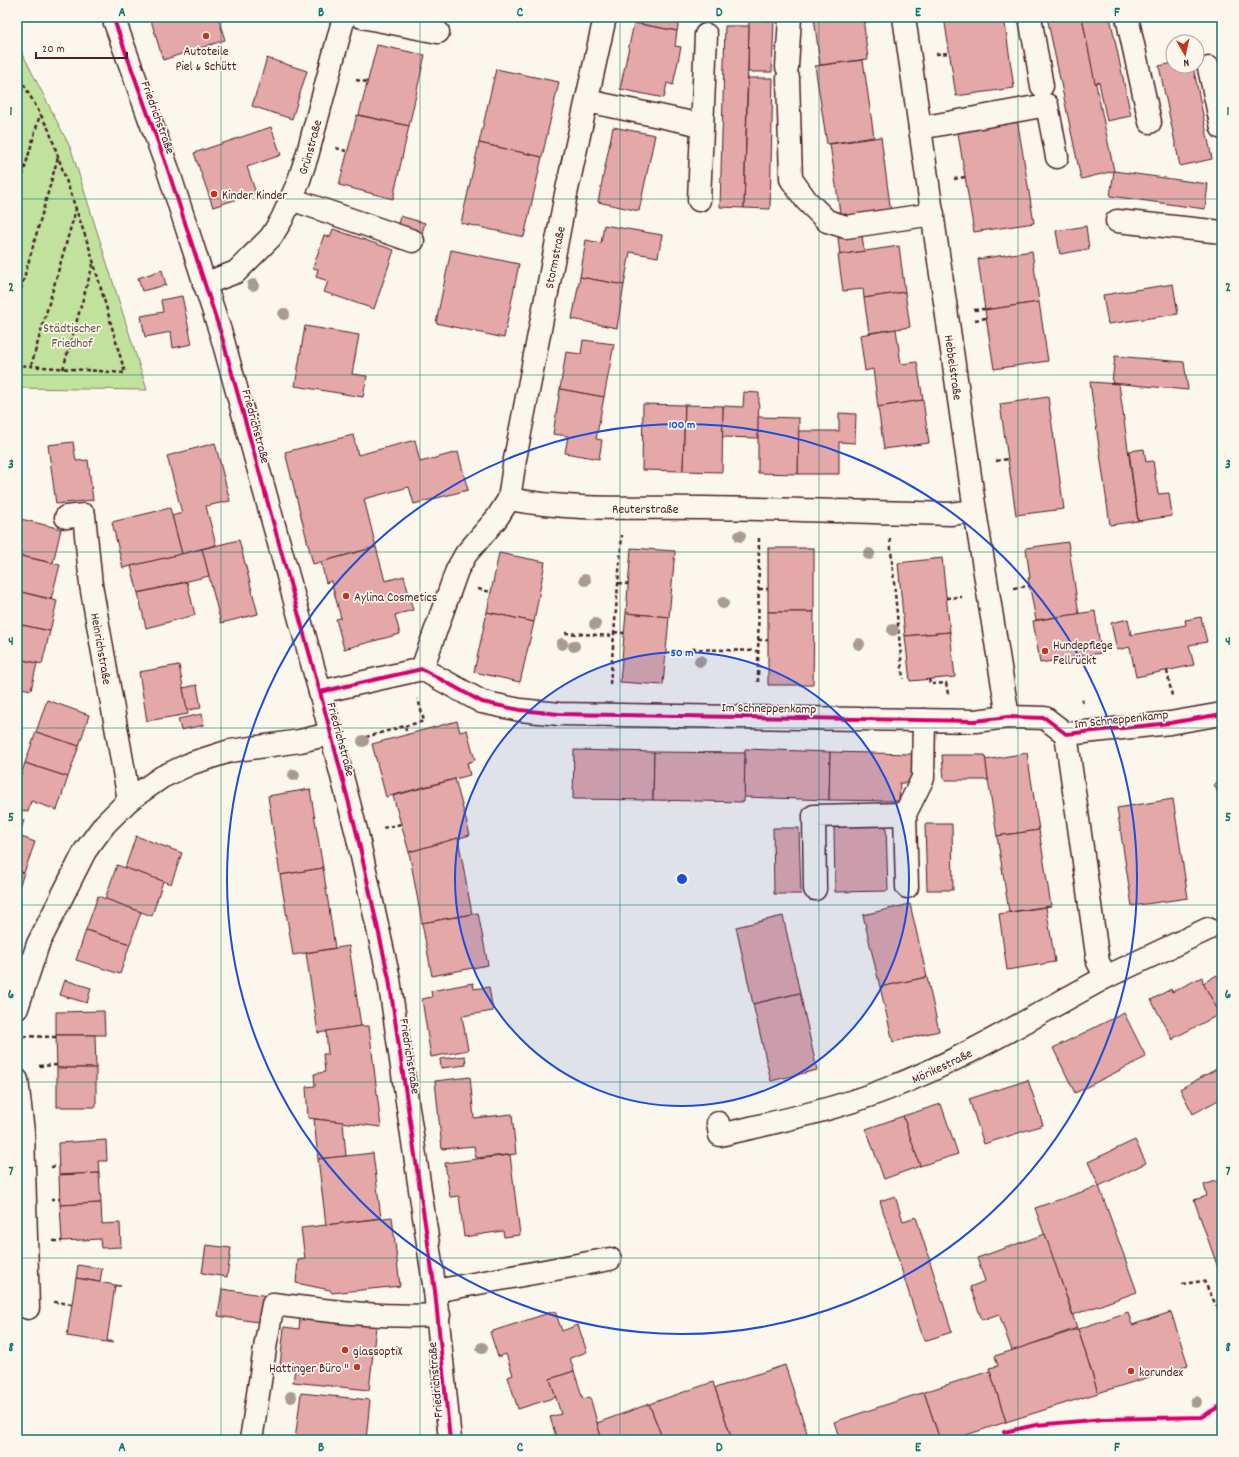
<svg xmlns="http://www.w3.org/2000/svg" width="1239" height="1457" viewBox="0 0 1239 1457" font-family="Dekko,sans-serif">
  <rect width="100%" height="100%" fill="#fbf7ec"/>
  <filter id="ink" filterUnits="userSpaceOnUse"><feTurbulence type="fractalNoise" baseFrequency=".025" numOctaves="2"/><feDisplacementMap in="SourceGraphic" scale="8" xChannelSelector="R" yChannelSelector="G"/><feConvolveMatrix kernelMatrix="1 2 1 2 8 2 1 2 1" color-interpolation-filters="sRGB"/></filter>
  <g filter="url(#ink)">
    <polygon fill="#c0e29c" stroke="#858064" points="17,43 71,149 147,390 17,388"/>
    <g fill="#e3a8a7" stroke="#4a1f2b">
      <polygon points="150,17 218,17 225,40 163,60"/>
      <polygon points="635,17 680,17 677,31 634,23"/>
      <polygon points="814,17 863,17 868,59 820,65"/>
      <polygon points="944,17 1004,17 1014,88 956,96"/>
      <polygon points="1047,17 1082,17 1114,171 1081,179"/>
      <polygon points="1082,17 1110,17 1131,116 1107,121 1099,82 1095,83"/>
      <polygon points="749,20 774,21 772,72 748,72"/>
      <polygon points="634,23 677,31 675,46 681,47 673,85 667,83 664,98 620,89"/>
      <polygon points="725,26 749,26 744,208 720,207"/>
      <polygon points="377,45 425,55 409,126 359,115"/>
      <polygon points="267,58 307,71 292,119 252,106"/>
      <polygon points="863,60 874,137 827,144 815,66"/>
      <polygon points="1173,63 1173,66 1193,66 1212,159 1180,166 1159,66"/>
      <polygon points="496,69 559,82 542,157 479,143"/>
      <polygon points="748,78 773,78 770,209 744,208"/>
      <polygon points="357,115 409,126 393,199 339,185"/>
      <polygon points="1017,118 1034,223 974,232 957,127"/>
      <polygon points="271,127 281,155 247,167 256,193 213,207 194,153"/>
      <polygon points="613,127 655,135 639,211 598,202"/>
      <polygon points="881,137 891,213 841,220 830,144"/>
      <polygon points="479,143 542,157 524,237 461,223"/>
      <polygon points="1114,171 1208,184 1205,209 1110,196"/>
      <polygon points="400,216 425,223 421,236 397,229"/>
      <polygon points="604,225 662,235 658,257 630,252 624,285 580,277 586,240 601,243"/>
      <polygon points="1086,226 1089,249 1060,254 1056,231"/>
      <polygon points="333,229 394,250 374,309 324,292 328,281 316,277 318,269 313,268 324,235 330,237"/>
      <polygon points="862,235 864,251 840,255 838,238"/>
      <polygon points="899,246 905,292 864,298 863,289 843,291 838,255"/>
      <polygon points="451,250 519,264 504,338 436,323"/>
      <polygon points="1032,251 1039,302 985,310 978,259"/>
      <polygon points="162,270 166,285 142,291 138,278"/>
      <polygon points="580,277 624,285 617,328 572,319"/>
      <polygon points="1173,284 1178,314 1108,324 1103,295"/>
      <polygon points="905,292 910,327 869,333 864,298"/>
      <polygon points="182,296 192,344 173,348 171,332 145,337 141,316 163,312 161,300"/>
      <polygon points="1039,302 1048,361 994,369 985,310"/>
      <polygon points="305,326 359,335 352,374 367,376 363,397 295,386"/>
      <polygon points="896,329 901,364 917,362 923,400 878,407 873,369 865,371 860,335"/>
      <polygon points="583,340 614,344 604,397 560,389 566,352 581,354"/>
      <polygon points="1115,356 1184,362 1188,390 1112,383"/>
      <polygon points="1090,382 1119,384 1138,521 1110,525"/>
      <polygon points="560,389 604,397 596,439 602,440 599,459 565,453 568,436 553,434"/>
      <polygon points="744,392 759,393 758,438 722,437 723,406 743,407"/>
      <polygon points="1048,397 1064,509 1016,515 1000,404"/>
      <polygon points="923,400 929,443 884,449 878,407"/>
      <polygon points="643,404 685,405 683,471 642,470"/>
      <polygon points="685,405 723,406 722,472 683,471"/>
      <polygon points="839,413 856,414 855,443 839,442 839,474 798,474 798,431 839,431"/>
      <polygon points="758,417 799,418 798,474 758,473"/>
      <polygon points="353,435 358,455 415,440 420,462 458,452 468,490 414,504 409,487 364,499 376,547 313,564 285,452"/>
      <polygon points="73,442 76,461 88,460 93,500 56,504 48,445"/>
      <polygon points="215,443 230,501 206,506 216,545 182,554 172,516 182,513 167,456"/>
      <polygon points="1144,449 1146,462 1153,461 1158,494 1169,493 1172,516 1138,521 1129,451"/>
      <polygon points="170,508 182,554 123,568 112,522"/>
      <polygon points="17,518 61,529 53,563 17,555"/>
      <polygon points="239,540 258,614 221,623 202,549"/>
      <polygon points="1068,542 1079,614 1036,620 1028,578 1030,578 1026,548"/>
      <polygon points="376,547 385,581 404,576 413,610 395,615 400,634 344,649 336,619 341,618 331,581 326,583 321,562"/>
      <polygon points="631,548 675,551 669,617 626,613"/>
      <rect x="768" y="548" width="46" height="64"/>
      <polygon points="202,549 209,576 138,593 131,566"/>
      <polygon points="499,553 545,562 534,622 487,612"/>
      <polygon points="17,555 60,565 51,599 17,591"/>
      <polygon points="942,558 950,632 905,636 898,563"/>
      <polygon points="187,582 195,615 146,628 138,593"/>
      <polygon points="17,591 57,601 50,631 17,624"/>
      <polygon points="1095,611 1101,653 1040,663 1033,621"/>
      <polygon points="487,612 534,622 520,682 474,672"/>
      <polygon points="768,612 814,612 813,685 768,685"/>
      <polygon points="626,613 669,617 663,685 620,682"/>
      <polygon points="1201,617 1207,642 1189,645 1194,665 1136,677 1130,647 1117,650 1111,623 1128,619 1131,635 1186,625 1185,620"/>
      <polygon points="17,624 50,631 42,664 17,659"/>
      <polygon points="950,632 955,677 910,681 905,636"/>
      <polygon points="17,659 37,663 31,690 17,687"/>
      <polygon points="179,665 188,714 147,721 139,672"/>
      <polygon points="197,685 201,708 187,710 183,688"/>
      <polygon points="47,700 89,715 79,746 36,732"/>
      <polygon points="202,714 204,725 181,730 178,719"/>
      <polygon points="457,721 460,732 467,730 475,760 467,763 470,775 386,797 372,744"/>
      <polygon points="36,732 79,746 68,777 25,763"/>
      <polygon points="745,749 830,752 829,800 744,797"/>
      <polygon points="574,750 654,752 653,800 573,799"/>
      <polygon points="654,752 745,753 744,802 653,800"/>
      <polygon points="830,752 912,754 911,783 900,783 899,801 829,800"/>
      <polygon points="1027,753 1039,830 997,836 985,760"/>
      <polygon points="942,755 985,755 988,780 944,780"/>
      <polygon points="25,763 68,777 57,810 31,801 28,812 17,809 17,786"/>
      <polygon points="455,779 470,835 409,852 393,796"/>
      <polygon points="1222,780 1222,801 1214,784"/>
      <polygon points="310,789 323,868 280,875 268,796"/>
      <polygon points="1173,799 1188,898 1132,906 1117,808"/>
      <polygon points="17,818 24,820 19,836 35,842 24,873 17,871"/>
      <polygon points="925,824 952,824 953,890 927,890"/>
      <polygon points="886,826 888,891 835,892 834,827"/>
      <polygon points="773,828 799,828 801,894 774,894"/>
      <polygon points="1039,830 1051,906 1009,912 997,836"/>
      <polygon points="136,836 182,853 171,884 125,868"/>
      <polygon points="458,838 472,914 422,923 409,852"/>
      <polygon points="117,865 163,881 152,916 105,899"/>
      <polygon points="323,868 335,948 293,955 280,875"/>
      <polygon points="17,871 24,873 17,893"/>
      <polygon points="98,896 141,912 130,944 86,930"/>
      <polygon points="910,904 927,977 880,987 863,915"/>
      <polygon points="1046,907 1055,962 1007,970 999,914"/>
      <polygon points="478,913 488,965 432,976 422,923"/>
      <polygon points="783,916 800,993 753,1004 736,927"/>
      <polygon points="86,930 130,944 120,974 76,960"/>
      <polygon points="349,946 361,1026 318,1033 306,953"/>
      <polygon points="1217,975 1222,984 1222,1004 1216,1007 1203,983"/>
      <polygon points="927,977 939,1031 893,1042 880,987"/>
      <polygon points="1202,977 1203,983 1220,1014 1174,1038 1173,1040 1151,1000 1171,989 1172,992"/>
      <polygon points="65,980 91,988 87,1003 60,995"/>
      <polygon points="473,983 474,989 489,987 493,1011 462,1016 468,1050 431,1057 422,999 432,997 431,991"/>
      <polygon points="800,993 817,1070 771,1081 753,1004"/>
      <polygon points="104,1011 105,1035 56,1035 56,1012"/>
      <polygon points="1124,1013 1146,1057 1075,1093 1053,1048"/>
      <polygon points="361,1026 369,1026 381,1127 308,1118 306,1087 315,1086 314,1074 325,1072 323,1054 328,1054 326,1031"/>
      <polygon points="56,1035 95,1035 96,1068 57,1068"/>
      <polygon points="465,1056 466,1065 441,1068 440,1059"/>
      <polygon points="1222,1066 1222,1098 1193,1114 1180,1089"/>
      <rect x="57" y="1068" width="39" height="39"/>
      <polygon points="470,1077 474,1118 512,1114 516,1154 476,1158 474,1146 442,1149 435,1081"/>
      <polygon points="1028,1080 1043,1125 984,1144 969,1099"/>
      <polygon points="941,1104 958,1154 920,1166 903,1116"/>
      <polygon points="903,1116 920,1166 884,1179 866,1129"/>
      <polygon points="314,1119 343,1122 346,1156 318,1159"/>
      <polygon points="106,1140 107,1161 98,1161 99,1173 59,1175 58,1143"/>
      <polygon points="1135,1140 1146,1163 1099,1186 1088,1162"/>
      <polygon points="373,1153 381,1218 326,1225 318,1159"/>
      <polygon points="510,1155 520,1235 504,1237 503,1231 464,1237 459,1196 450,1197 445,1163"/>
      <polygon points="99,1173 101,1203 60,1205 59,1175"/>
      <polygon points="1222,1179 1222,1279 1194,1200 1207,1196 1204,1185"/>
      <polygon points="1099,1186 1137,1292 1073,1315 1035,1208"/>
      <polygon points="895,1196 903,1221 916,1217 952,1332 924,1341 880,1201"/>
      <polygon points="101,1203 102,1224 120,1223 121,1247 101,1248 100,1239 62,1241 60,1205"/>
      <polygon points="392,1217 400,1286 332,1293 330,1290 296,1283 298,1260 305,1259 301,1228"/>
      <polygon points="1045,1234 1077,1328 1012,1351 999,1314 982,1320 970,1287 985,1281 977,1258"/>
      <polygon points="206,1245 231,1248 227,1277 202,1273"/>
      <polygon points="78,1265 102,1269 100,1282 76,1278"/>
      <polygon points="76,1278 121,1286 115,1286 107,1341 113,1341 113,1343 67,1336"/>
      <polygon points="222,1289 268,1296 264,1323 218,1316"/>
      <polygon points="555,1311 562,1331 578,1325 587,1352 570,1358 574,1371 550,1379 556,1397 518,1409 508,1377 513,1375 506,1354 498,1357 490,1332"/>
      <polygon points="1128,1312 1132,1325 1171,1312 1188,1365 1098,1393 1078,1329"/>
      <polygon points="300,1318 376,1326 369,1390 293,1382 295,1368 280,1366 284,1327 299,1329"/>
      <polygon points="1078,1329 1098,1393 1006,1422 989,1368 998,1366 995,1356"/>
      <polygon points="785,1365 809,1439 773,1440 772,1437 762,1440 732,1440 715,1388"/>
      <polygon points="574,1371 583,1399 590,1397 602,1440 557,1440 550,1417 561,1414 550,1379"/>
      <polygon points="990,1371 1006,1422 951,1440 940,1440 924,1392"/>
      <polygon points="713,1382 731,1437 722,1440 663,1440 649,1404"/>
      <polygon points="924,1392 940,1440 840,1440 834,1422"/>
      <polygon points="301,1393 370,1400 366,1440 295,1440"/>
      <polygon points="649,1404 663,1440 602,1440 597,1423"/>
    </g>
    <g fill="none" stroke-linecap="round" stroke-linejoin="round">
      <g stroke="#4a1f2b" stroke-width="25">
        <g id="minor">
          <polyline points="113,17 167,167 222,337 320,692 357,834 389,979 435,1291 450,1440"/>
          <polyline points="362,17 438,32"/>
          <path id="s1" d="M904,17L975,511L1008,717"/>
          <polyline points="1030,17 1042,86"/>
          <polyline points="1127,17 1150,122"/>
          <polyline points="787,67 790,17"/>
          <polyline points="1209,68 1222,128"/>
          <polyline points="788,78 791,179 806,200 827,221 846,227 933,214"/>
          <polyline points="587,101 702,125"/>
          <polyline points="920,128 1047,105 1057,157"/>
          <polyline points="291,199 413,241"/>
          <polyline points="699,200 706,35"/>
          <polyline points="1117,221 1222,232"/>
          <path id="s2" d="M204,284L236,272L271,237L282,219L298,183L307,156L344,17"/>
          <path id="s3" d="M509,499L515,459L566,194L605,17"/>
          <path id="s4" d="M66,517L84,515L91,585L129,800"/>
          <path id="s5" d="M422,669L457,570L466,554L497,518L509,499C572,511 638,507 702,508C785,509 867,512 950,514L975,511"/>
          <polyline points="320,692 422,669 482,702 520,710 559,714 975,721 1008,717 1045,718 1066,734 1170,723 1222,714"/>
          <polyline points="907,887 905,814 923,778 924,720"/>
          <polyline points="815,889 814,816 905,814"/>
          <polyline points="1106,977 1208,929"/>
          <polyline points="17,1008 38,944 85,851 105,824 129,800 162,777 192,763 230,751 300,741 330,734"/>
          <polyline points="17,1080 23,1132 28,1308"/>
          <path id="s6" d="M718,1123L720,1135C776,1122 834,1110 887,1089C963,1060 1034,1016 1106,977L1098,962L1066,734"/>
          <polyline points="435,1291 610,1259"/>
          <path d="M251,1440L266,1342L273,1304C329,1311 382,1318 439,1315"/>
        </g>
      </g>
      <g stroke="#4a1f2b" stroke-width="2.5" stroke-dasharray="4 3" stroke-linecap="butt">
        <polyline points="863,22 877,20"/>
        <polyline points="936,54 949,53"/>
        <polyline points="17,72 49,130 90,250 125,373 17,365"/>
        <polyline points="356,80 367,82"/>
        <polyline points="17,92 21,79"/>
        <polyline points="336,148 346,151"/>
        <polyline points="954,179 965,177"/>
        <polyline points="17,196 40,114"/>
        <polyline points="17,303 58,157"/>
        <polyline points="974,310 985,309"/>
        <polyline points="975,320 986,318"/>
        <polyline points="31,366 76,209"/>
        <polyline points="63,369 93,264"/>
        <polyline points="996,461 1008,459"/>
        <polyline points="890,539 903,679"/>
        <polyline points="618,583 628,584"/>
        <polyline points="1014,588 1029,586"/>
        <polyline points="478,589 491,592"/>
        <polyline points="759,589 768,589"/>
        <polyline points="946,598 962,597"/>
        <polyline points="614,632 624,633"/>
        <polyline points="565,633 614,636"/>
        <polyline points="758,640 768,640"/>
        <polyline points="692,649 758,651"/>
        <polyline points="1167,671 1172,696"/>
        <polyline points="929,679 930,684 946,683 948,694"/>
        <polyline points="758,682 759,535"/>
        <polyline points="610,684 622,535"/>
        <polyline points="1082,699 1083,706"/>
        <polyline points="405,726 424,721 418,699"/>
        <polyline points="359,739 405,726 407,735"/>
        <polyline points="383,828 401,824"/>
        <polyline points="17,1036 56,1037"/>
        <polyline points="39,1066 57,1065"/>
        <polyline points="51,1167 59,1166"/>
        <polyline points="51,1199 60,1199"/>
        <polyline points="53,1241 62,1241"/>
        <polyline points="1182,1284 1204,1281 1216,1305 1222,1312"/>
        <polyline points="54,1302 72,1304"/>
        <polyline points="1004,1432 1036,1425 1104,1419 1201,1417 1222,1405"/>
      </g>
      <use href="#minor" stroke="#fbf7ec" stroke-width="22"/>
      <g stroke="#fbf7ec" stroke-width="6">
        <g id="cycleway">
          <polyline points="113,17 167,167 222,337 320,692 357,834 389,979 435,1291 450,1440"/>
          <polyline points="320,692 422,669 482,702 520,710 559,714 975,721 1008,717 1045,718 1066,734 1170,723 1222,714"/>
          <polyline points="1004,1432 1036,1425 1104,1419 1201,1417 1222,1405"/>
        </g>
      </g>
      <use href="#cycleway" stroke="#d6006c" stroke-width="4"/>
    </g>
    <g fill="#aa9b91">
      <circle cx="253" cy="285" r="6"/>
      <circle cx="284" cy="314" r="6"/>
      <circle cx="740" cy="536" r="6"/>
      <circle cx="869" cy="554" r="6"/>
      <circle cx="585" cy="580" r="6"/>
      <circle cx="723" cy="603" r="6"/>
      <circle cx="595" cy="624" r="6"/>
      <circle cx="893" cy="630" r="6"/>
      <circle cx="562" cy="644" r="6"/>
      <circle cx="859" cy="644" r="6"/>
      <circle cx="574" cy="646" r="6"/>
      <circle cx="700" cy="661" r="6"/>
      <circle cx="363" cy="741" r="6"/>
      <circle cx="294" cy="775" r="6"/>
      <circle cx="482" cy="1348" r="6"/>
      <circle cx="291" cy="1397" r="6"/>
      <circle cx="1196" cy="1402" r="6"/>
    </g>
  </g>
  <path fill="none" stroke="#0f766e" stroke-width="1" stroke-opacity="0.55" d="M221,17V1440M420,17V1440M620,17V1440M819,17V1440M1018,17V1440M17,199H1222M17,375H1222M17,552H1222M17,728H1222M17,905H1222M17,1082H1222M17,1258H1222"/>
  <circle cx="682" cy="879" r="227" fill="#1d4ed8" fill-opacity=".12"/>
  <g fill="none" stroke="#1d4ed8" stroke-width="2">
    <circle cx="682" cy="879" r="227"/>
    <circle cx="682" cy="879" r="455"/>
  </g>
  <g fill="#c8321e" stroke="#fbf7ec" stroke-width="1.5">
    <circle cx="206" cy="36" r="4"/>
    <circle cx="214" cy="194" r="4"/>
    <circle cx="346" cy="596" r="4"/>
    <circle cx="1045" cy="651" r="4"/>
    <circle cx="345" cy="1350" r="4"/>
    <circle cx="357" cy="1367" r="4"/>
    <circle cx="1131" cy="1371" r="4"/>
  </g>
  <g text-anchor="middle" stroke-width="3.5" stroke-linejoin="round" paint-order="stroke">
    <g font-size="13" fill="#4a1f2b" stroke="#fbf7ec" text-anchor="start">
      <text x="206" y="55" text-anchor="middle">Autoteile<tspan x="206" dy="15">Piel &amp; Schütt</tspan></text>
      <text x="222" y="199">Kinder Kinder</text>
      <text x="354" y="601">Aylina Cosmetics</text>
      <text x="1053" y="649">Hundepflege<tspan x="1053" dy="15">Fellrückt</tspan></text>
      <text x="353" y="1355">glassoptiX</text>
      <text x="349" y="1372" text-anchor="end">Hattinger Büro "</text>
      <text x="1139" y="1376">korundex</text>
    </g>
    <g font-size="13" fill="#4a1f2b" stroke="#fbf7ec">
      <text transform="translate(159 117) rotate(70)" y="5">Friedrichstraße</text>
      <text dy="5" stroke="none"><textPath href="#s2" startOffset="182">Grünstraße</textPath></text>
      <text dy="5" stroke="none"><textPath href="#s3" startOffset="246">Stormstraße</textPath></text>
      <text dy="5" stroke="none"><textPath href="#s1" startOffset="354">Hebbelstraße</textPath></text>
      <text transform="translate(257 426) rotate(75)" y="5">Friedrichstraße</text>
      <text dy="5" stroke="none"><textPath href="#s5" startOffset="330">Reuterstraße</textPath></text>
      <text dy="5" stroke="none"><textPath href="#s4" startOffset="153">Heinrichstraße</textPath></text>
      <text transform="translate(769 707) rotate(1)" y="5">Im Schneppenkamp</text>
      <text transform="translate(1121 718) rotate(-6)" y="5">Im Schneppenkamp</text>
      <text transform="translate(342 739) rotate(75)" y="5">Friedrichstraße</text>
      <text transform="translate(411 1056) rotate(81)" y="5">Friedrichstraße</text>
      <text dy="5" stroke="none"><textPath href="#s6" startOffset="245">Mörikestraße</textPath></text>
      <text transform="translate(434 1380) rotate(-95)" y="5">Friedrichstraße</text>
    </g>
    <g font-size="13" fill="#685047" stroke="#fbf7ec">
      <text x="72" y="332">Städtischer<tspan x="72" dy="15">Friedhof</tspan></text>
    </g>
  </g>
  <circle cx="682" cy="879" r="6" fill="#1d4ed8" stroke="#fbf7ec" stroke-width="2"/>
  <g font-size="12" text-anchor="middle" font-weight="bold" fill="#1d4ed8" stroke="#fbf7ec" stroke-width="3.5" stroke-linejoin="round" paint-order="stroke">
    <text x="682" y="428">100 m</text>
    <text x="682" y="656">50 m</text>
  </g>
  <rect width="1239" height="1457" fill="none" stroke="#fbf7ec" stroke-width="44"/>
  <g transform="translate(1185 54) rotate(171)"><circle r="19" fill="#fbf7ec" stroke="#b4a19f"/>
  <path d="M0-3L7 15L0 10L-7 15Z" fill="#c8321e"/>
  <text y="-6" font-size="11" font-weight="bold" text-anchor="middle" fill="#4a1f2b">N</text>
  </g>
  <path d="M36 52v6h91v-6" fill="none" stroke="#4a1f2b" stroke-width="2"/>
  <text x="42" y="52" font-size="12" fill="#4a1f2b" stroke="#fbf7ec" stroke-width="3" paint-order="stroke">20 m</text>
  <rect x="22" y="22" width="1195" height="1413" fill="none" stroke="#0f766e" stroke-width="1.5"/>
  <g font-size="13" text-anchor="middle" font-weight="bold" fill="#0f766e">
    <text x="122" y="16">A</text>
    <text x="321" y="16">B</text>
    <text x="520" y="16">C</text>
    <text x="719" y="16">D</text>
    <text x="918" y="16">E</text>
    <text x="1117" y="16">F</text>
    <text x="11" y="115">1</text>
    <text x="1228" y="115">1</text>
    <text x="11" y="291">2</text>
    <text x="1228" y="291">2</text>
    <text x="11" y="468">3</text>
    <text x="1228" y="468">3</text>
    <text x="11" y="645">4</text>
    <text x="1228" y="645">4</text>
    <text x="11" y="821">5</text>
    <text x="1228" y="821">5</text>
    <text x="11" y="998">6</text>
    <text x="1228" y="998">6</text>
    <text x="11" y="1175">7</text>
    <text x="1228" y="1175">7</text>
    <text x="11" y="1351">8</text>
    <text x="1228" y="1351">8</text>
    <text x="122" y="1451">A</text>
    <text x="321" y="1451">B</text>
    <text x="520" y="1451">C</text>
    <text x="719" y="1451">D</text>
    <text x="918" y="1451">E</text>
    <text x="1117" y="1451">F</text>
  </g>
</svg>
